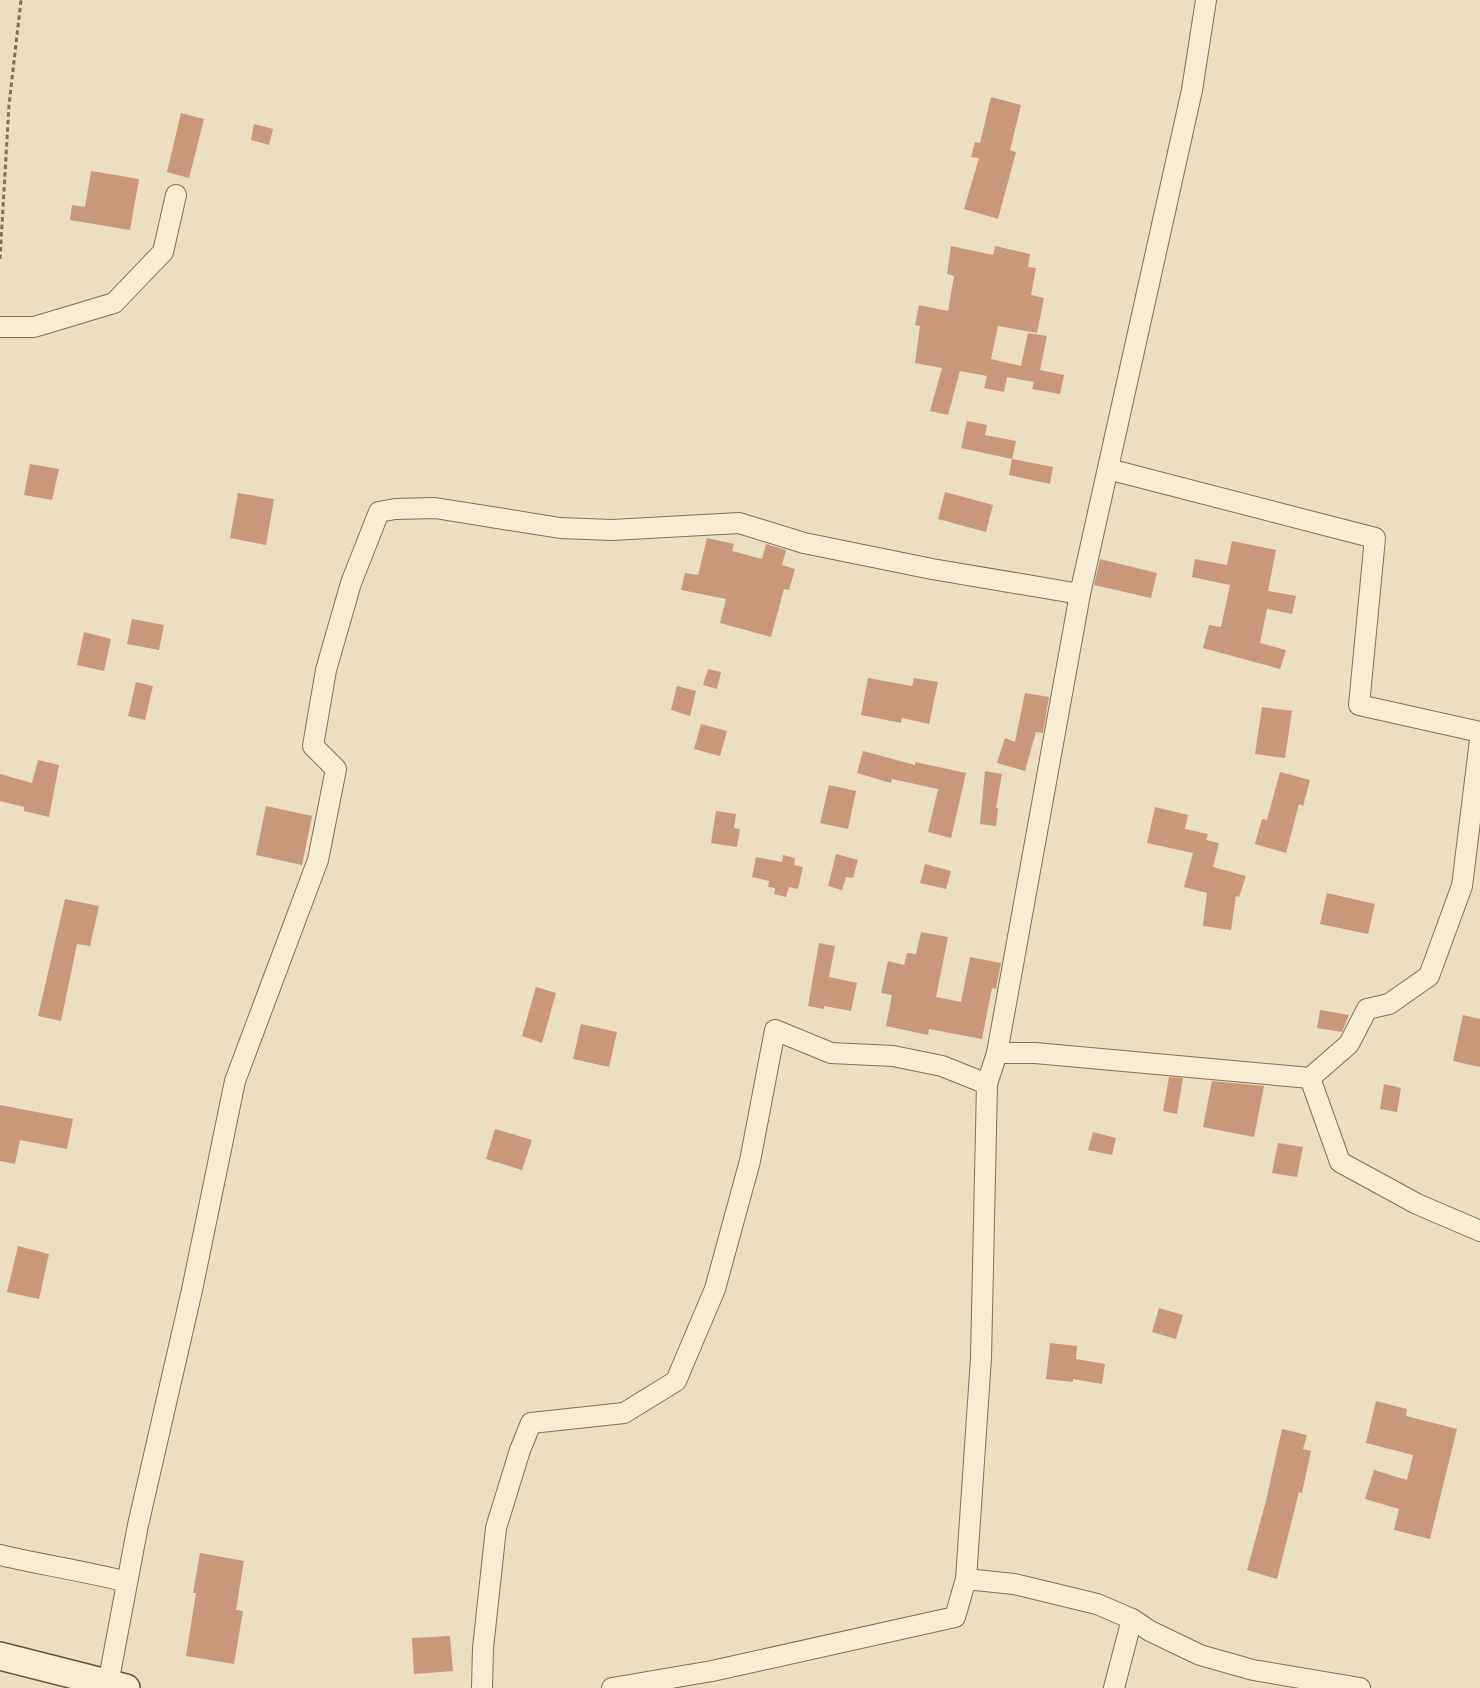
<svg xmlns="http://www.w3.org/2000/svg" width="1480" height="1688" viewBox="0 0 1480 1688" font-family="'Times New Roman',serif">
  <rect width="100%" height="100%" fill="#ecdec1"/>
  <g fill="#c99878">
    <polygon points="991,97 1021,105 1010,150 1016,152 998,219 964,209 979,158 971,157 975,142 980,143"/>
    <polygon points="181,113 204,119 189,178 167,172"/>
    <polygon points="254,124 273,129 269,145 251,140"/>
    <polygon points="91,171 139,179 130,230 70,220 72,205 85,207"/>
    <polygon points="951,246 993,255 995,246 1030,254 1028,267 1036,268 1031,295 1044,298 1037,333 998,326 991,359 1021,366 1028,333 1047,336 1040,370 1064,375 1060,394 1032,389 1034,382 1007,377 1004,392 984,388 987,376 960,371 948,415 930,411 942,368 915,363 920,326 915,325 919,305 948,311 954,276 947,274"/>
    <polygon points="967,421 987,425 985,435 1016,441 1012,459 961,448"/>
    <polygon points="1012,459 1053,467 1050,484 1009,475"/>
    <polygon points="30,464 59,469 52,500 24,495"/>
    <polygon points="945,492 993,505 986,532 938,519"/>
    <polygon points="238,493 274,499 266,545 230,538"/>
    <polygon points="707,538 734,544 732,551 762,559 766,544 786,550 782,565 795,569 789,590 784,589 771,637 720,623 726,599 681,590 685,573 698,575"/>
    <polygon points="1232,541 1276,550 1268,591 1296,596 1292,614 1267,609 1260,643 1286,650 1280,669 1203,648 1209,625 1221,627 1230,585 1192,577 1195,559 1227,565"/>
    <polygon points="1100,559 1157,573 1151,598 1094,585"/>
    <polygon points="132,619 164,625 159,650 127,644"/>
    <polygon points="84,632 111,639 104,671 77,665"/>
    <polygon points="708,669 721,672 717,689 703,685"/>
    <polygon points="868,678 912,686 914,678 938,682 929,724 902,718 901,723 861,715"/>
    <polygon points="136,682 153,686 145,720 128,716"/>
    <polygon points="677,686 696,691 690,716 671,710"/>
    <polygon points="1025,693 1049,697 1043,733 1036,732 1025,771 997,763 1005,738 1015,742"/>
    <polygon points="1262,707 1292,711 1285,758 1255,754"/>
    <polygon points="701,724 727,731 720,756 694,749"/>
    <polygon points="863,751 915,765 915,762 966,773 951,838 928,832 938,789 892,779 891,783 857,773"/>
    <polygon points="38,760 59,765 49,817 24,811 24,807 0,801 0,774 32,783"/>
    <polygon points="985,771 1002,774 996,808 998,808 996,826 980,824"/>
    <polygon points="1280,772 1310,780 1303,806 1299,804 1286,853 1255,844 1262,819 1267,820"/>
    <polygon points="829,785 856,791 848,829 820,823"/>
    <polygon points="266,806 312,816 302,865 256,855"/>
    <polygon points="1155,807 1188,815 1185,829 1208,834 1206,840 1219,843 1213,867 1246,876 1239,897 1236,896 1231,930 1203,926 1207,893 1184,887 1193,853 1147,843"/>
    <polygon points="716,811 736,814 734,828 740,829 737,847 711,843"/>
    <polygon points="836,854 858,860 853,878 846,877 842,890 828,886"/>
    <polygon points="783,855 795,858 794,865 803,867 798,889 789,887 786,897 774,894 775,888 768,887 769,881 752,877 756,857 782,862"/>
    <polygon points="925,864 951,871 946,889 920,883"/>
    <polygon points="1327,893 1375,904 1368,934 1320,924"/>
    <polygon points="65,899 99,906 90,946 77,944 61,1021 38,1016"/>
    <polygon points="921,932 948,937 936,997 961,1002 970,957 1001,963 996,989 992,988 982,1039 929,1029 928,1035 886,1026 892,995 881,993 888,961 904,965 907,953 916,954"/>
    <polygon points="819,943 835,946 829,977 857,983 851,1011 824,1006 824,1009 808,1006"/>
    <polygon points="536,987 556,993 542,1043 522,1036"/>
    <polygon points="1320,1010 1349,1015 1342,1032 1317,1028"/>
    <polygon points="1463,1015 1480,1019 1480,1067 1453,1061"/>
    <polygon points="581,1024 617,1032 609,1067 573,1059"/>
    <polygon points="1169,1077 1183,1078 1177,1114 1163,1111"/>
    <polygon points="1212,1081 1264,1086 1254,1137 1203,1127"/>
    <polygon points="1384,1084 1401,1088 1397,1112 1380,1109"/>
    <polygon points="0,1105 73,1119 67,1149 20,1140 15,1164 0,1161"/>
    <polygon points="495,1129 532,1140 522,1170 486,1159"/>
    <polygon points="1093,1132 1116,1138 1112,1155 1088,1150"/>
    <polygon points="1278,1143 1303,1147 1297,1177 1272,1173"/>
    <polygon points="18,1246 49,1254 39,1299 7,1292"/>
    <polygon points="1159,1308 1183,1315 1176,1339 1152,1332"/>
    <polygon points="1050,1343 1077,1346 1076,1359 1105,1364 1102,1384 1073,1379 1073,1382 1046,1379"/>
    <polygon points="1376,1401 1407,1409 1406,1416 1457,1429 1430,1539 1394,1530 1399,1509 1365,1499 1374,1470 1407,1480 1413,1455 1366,1443"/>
    <polygon points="1282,1429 1307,1435 1303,1449 1311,1451 1302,1493 1299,1492 1277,1579 1247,1570 1266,1501"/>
    <polygon points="200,1553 244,1561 236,1610 243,1611 234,1664 186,1656 196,1593 193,1593"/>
    <polygon points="450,1636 453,1671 414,1674 412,1638"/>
  </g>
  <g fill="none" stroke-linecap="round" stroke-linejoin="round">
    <g stroke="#846f59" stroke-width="22">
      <g id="minor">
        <polyline points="0,327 34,327 114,303 163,252 176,195"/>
        <polyline points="1108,469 1375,538 1359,705 1480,732"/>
        <polyline points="997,1053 1035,1053 1310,1078 1349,1044 1367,1009 1389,1004 1429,976 1462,886 1480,740"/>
        <polyline points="1310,1078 1340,1162 1417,1204 1480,1231"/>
        <path d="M0,1555C42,1565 85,1571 127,1582"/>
        <polyline points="966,1579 981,1358 987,1084 997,1053 1080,594 1192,90 1206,0"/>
        <polyline points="108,1684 138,1525 192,1290 235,1081 318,860 336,769 313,746 326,670 351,583 379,512 395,509 435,508 560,528 612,530 739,523 804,543 932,569 1080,594"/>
        <polyline points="482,1688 483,1648 496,1528 520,1450 531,1423 624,1413 676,1381 715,1289 750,1161 775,1030 831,1053 893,1056 942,1066 987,1084"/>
        <polyline points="612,1688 712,1671 955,1617 966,1579 1014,1584 1097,1604 1132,1619 1150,1631 1200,1655 1253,1670 1360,1688"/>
        <polyline points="1114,1688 1132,1619"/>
      </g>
    </g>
    <g stroke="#66503d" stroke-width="30">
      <polyline id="secondary" points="0,1656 126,1688"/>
    </g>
    <polyline stroke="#846f59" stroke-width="3" stroke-dasharray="4.5 3" stroke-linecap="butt" points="0,259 9,105 21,0"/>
    <use href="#minor" stroke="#f7ecd4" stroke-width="20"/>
    <use href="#secondary" stroke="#f7ecd4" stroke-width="27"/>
  </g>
</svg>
